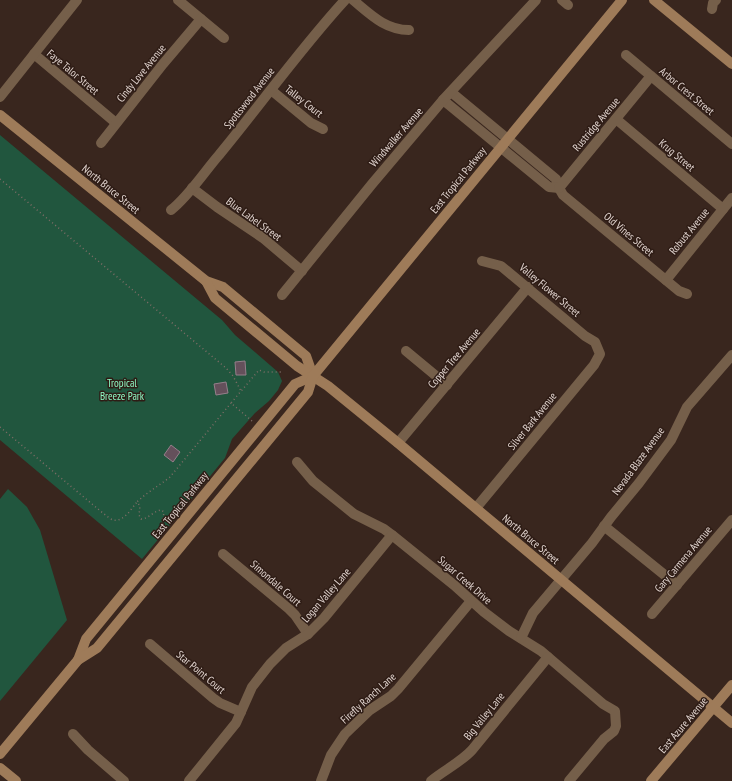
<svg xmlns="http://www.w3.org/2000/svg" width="732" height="781" viewBox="0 0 732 781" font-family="'PT Sans Narrow',sans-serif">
  <rect width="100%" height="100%" fill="#39261e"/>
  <g fill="#21563e">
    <polygon points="0,135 222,320 235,335 278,372 282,381 278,390 269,401 255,413 232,439 225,458 142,559 0,440"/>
    <polygon points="8,489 27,507 40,530 67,620 0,701 0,499"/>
  </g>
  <g fill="#64505b" stroke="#957f8b">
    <polygon points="245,361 246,375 236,375 235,362"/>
    <polygon points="226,382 228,393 216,395 214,384"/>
    <polygon points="171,445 180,452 173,462 164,455"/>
  </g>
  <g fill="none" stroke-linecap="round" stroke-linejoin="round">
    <g stroke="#7f6e67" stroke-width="1.5" stroke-dasharray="1 3" stroke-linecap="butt">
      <polyline points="0,179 226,368 233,376 241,391"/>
      <polyline points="252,421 231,403 259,370 264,372 280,372 282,371"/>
      <path d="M0,427L104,514C107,516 110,519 113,520C124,522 131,509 137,502"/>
      <path d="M165,526L162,522L164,513L162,510C154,510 149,519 141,519L139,515L140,506L137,502C147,492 159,486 170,477L231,403"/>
    </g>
    <g stroke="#755f4a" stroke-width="10">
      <polyline points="178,0 224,38"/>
      <path d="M353,0C370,14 385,30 409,30"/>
      <polyline points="562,0 568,5"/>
      <polyline points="712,9 713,3 716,0"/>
      <polyline points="34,54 116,123"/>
      <polyline points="626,55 732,144"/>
      <polyline points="271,90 311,123 323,129"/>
      <polyline points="451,92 556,179 559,188 563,195 679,291 687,294"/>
      <polyline points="0,97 77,0"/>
      <polyline points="443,100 549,187 559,188"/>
      <polyline points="616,119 723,209"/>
      <polyline points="101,143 163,64 201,19"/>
      <polyline points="192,188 217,207 263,238 302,271"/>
      <polyline points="559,188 651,76"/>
      <path d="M171,210C188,197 205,171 219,155C262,103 300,49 345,0"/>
      <polyline points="666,280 732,198"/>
      <polyline points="282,295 372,184 443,100 536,0"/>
      <polyline points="406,351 447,385"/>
      <polyline points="398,443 528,287"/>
      <polyline points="297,462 313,481 354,514 384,529 392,535 454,585 484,612 509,631 541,651 603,704 615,711 616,726 614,731 604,739 569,781"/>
      <polyline points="476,508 594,365 600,354 595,342 585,336 501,266 482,261"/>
      <polyline points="604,526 677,585"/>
      <polyline points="223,554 289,609 295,615 308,634"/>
      <polyline points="652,614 732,520"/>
      <polyline points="521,638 533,613 592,543 611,517 639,483 671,440 687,407 732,355"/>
      <polyline points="150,644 213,698 220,703 241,712"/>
      <polyline points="73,734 88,750 124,781"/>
      <polyline points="189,781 236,723 252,687 270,664 286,648 308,634 324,618 392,535"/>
      <polyline points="321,781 331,755 345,734 370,710 391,696 398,689 471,601"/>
      <path d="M431,781C444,770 460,763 472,750L548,657"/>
    </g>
    <g stroke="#9e7b59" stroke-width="10">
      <polyline points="654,0 732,64"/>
      <polyline points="0,115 206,281 223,287 306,356 313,376"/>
      <polyline points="206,281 215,298 297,366 328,386 398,443 732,723"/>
      <polyline points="78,660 86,639 295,384 313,376"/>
      <polyline points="0,754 78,660 97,648 308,392 313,376 622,0"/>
      <polyline points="0,768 16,781"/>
      <polyline points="651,781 732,685"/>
    </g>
  </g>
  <g text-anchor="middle" stroke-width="3" stroke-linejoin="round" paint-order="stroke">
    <g font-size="11" fill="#e0d3ce" stroke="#2e1c15">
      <text transform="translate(73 72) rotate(40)" y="4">Faye Talor Street</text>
      <text transform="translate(141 73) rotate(-51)" y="4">Cindy Love Avenue</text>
      <text transform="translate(687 91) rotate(40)" y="4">Arbor Crest Street</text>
      <text transform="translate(249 98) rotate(-52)" y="4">Spottswood Avenue</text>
      <text transform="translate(304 101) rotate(38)" y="4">Talley Court</text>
      <text transform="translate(596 124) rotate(-50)" y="4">Rustridge Avenue</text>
      <text transform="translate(396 137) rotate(-49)" y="4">Windwalker Avenue</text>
      <text transform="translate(677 155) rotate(40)" y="4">Krug Street</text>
      <text transform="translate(458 180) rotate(-51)" y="4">East Tropical Parkway</text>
      <text transform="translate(111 189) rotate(39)" y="4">North Bruce Street</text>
      <text transform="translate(254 219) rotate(36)" y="4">Blue Label Street</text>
      <text transform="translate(689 231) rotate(-51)" y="4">Robust Avenue</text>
      <text transform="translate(629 234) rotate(40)" y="4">Old Vines Street</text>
      <text transform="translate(550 290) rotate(40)" y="4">Valley Flower Street</text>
      <text transform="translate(454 358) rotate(-50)" y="4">Copper Tree Avenue</text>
      <text transform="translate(532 421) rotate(-51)" y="4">Silver Bark Avenue</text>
      <text transform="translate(638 461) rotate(-54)" y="4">Nevada Blaze Avenue</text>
      <text transform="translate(180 505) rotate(-51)" y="4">East Tropical Parkway</text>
      <text transform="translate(531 539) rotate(40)" y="4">North Bruce Street</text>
      <text transform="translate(683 559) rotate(-50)" y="4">Gary Carmena Avenue</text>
      <text transform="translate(465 580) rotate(41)" y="4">Sugar Creek Drive</text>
      <text transform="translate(276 583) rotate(41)" y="4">Simondale Court</text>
      <text transform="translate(326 595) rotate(-49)" y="4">Logan Valley Lane</text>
      <text transform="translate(201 672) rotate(40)" y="4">Star Point Court</text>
      <text transform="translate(368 698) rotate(-42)" y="4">Firefly Ranch Lane</text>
      <text transform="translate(484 716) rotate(-51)" y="4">Big Valley Lane</text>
      <text transform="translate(683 725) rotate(-50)" y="4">East Azure Avenue</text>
    </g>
    <g font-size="11" fill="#8efac5" stroke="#2e1c15">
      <text x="122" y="387">Tropical<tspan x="122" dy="13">Breeze Park</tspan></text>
    </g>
  </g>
</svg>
